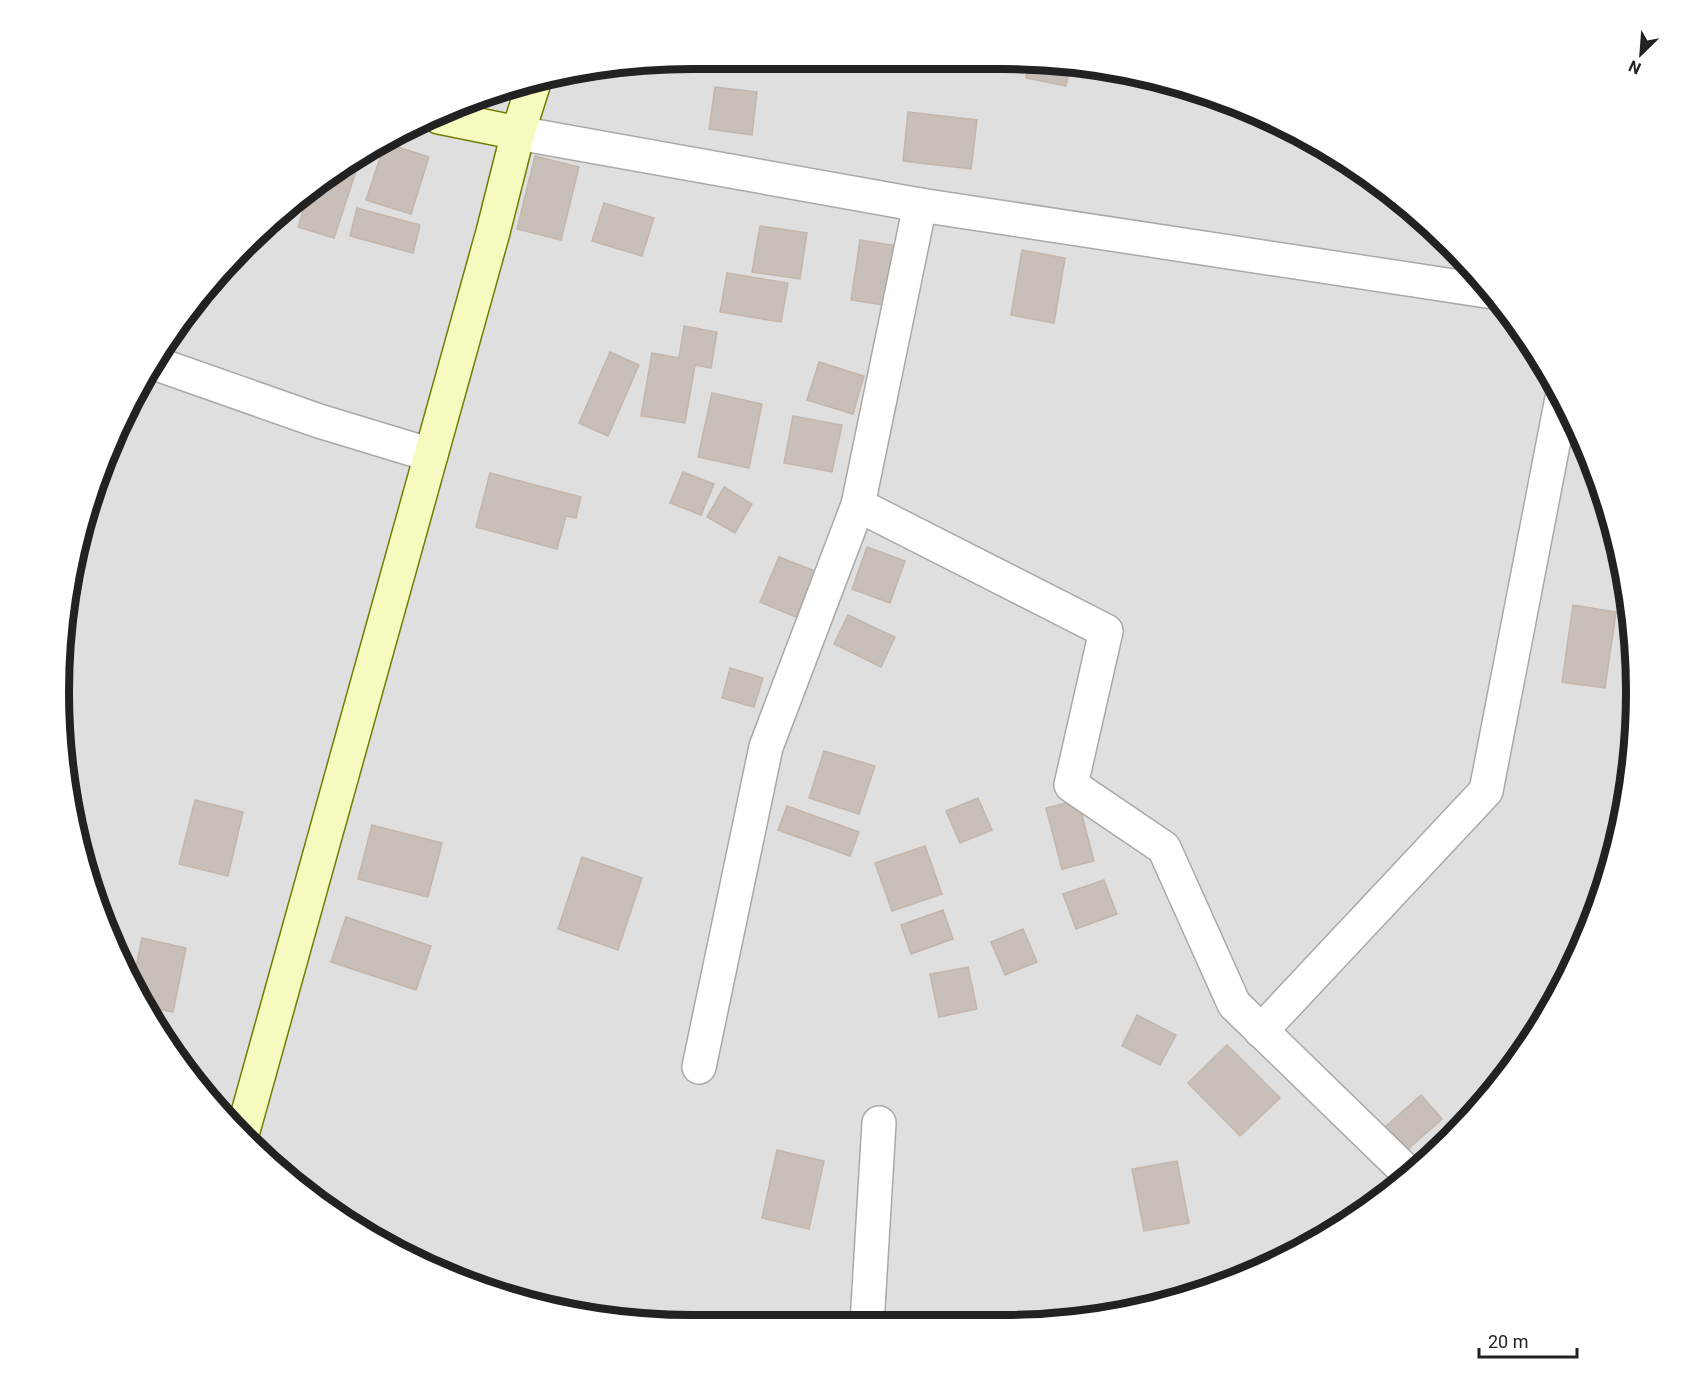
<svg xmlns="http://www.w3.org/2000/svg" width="1695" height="1384" viewBox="0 0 1695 1384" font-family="Roboto,sans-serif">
  <rect width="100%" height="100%" fill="#f2efe9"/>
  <polygon fill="#e0dfdf" points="692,59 1045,60 1127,71 1245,107 1355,165 1451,244 1506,307 1571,412 1615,528 1635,651 1631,775 1603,896 1551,1009 1479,1110 1388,1195 1283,1260 1167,1304 1044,1324 651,1324 528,1304 412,1260 306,1194 190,1078 124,972 71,815 60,650 92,489 165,340 244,244 376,143 528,80"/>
  <g fill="#c7bfb8" stroke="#c4b6ab" stroke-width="1.5">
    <polygon points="1030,60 1045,60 1070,63 1066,86 1026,78"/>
    <polygon points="715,87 757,92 752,135 709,129"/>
    <polygon points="908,112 977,120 971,169 903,161"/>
    <polygon points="1300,136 1329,151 1298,143"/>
    <polygon points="385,143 429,157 411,214 366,200"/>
    <polygon points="535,156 579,167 561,240 517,229"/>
    <polygon points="353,160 359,162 334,238 298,227 308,195"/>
    <polygon points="604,203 654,218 642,256 592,241"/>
    <polygon points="357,208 420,225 413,253 350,236"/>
    <polygon points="760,226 807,233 800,279 752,272"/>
    <polygon points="860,240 898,246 889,306 851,300"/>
    <polygon points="1022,250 1065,258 1054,323 1011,315"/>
    <polygon points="727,273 788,283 781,322 720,312"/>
    <polygon points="684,326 717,332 711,368 695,365 685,423 641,416 652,353 679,358"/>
    <polygon points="610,352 639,365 608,436 579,423"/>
    <polygon points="819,362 864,376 853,414 807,400"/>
    <polygon points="712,393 762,404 749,468 698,457"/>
    <polygon points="793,416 842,425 832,472 784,463"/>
    <polygon points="683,472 714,484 701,515 670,503"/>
    <polygon points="490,473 581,497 576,518 566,516 557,549 476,527"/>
    <polygon points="724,487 752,504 735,533 707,517"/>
    <polygon points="867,547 905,561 890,603 852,589"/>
    <polygon points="779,557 815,571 796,617 760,602"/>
    <polygon points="1573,605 1616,612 1605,688 1562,682"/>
    <polygon points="848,615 895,637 881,667 834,644"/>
    <polygon points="730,668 763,678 754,707 722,698"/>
    <polygon points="824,751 875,766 859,814 809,798"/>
    <polygon points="978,798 992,830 960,843 946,811"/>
    <polygon points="195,800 243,812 228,876 179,864"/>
    <polygon points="1078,800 1094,861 1062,869 1046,808"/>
    <polygon points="787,806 859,832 850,856 778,830"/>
    <polygon points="372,825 442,843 428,897 358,879"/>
    <polygon points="925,846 942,894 892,911 875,863"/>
    <polygon points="582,857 642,878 618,950 558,929"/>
    <polygon points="1104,880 1117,914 1076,929 1063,894"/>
    <polygon points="943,910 953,939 911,954 901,925"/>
    <polygon points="346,917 431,946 416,990 331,962"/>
    <polygon points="1023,929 1037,962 1005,975 991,942"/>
    <polygon points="142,938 186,948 173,1012 145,1006 132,986"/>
    <polygon points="968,967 977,1009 939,1017 930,974"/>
    <polygon points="1137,1015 1176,1035 1160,1065 1122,1046"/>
    <polygon points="1227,1045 1280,1098 1240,1136 1188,1083"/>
    <polygon points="1421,1095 1442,1119 1406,1151 1385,1127"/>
    <polygon points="777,1150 824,1161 809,1229 762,1218"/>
    <polygon points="1177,1161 1189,1223 1144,1231 1132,1169"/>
  </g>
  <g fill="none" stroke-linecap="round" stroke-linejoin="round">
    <g stroke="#a9a9a9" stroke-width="36">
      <g id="street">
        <polyline points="518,133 920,205 1493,292"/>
        <polyline points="154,363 319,421 431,455"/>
        <polyline points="858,505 1106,631 1071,785 1164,848 1234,1004 1410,1175"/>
        <polyline points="1261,1031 1486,791 1562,398"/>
        <polyline points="699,1067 766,747 858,505 920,205"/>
        <polyline points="867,1324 879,1123"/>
      </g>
    </g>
    <g stroke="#707d05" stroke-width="36">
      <g id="secondary">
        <polyline points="439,117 518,133"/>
        <polyline points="243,1131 493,232 518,133 535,79"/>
      </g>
    </g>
    <use href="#street" stroke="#fff" stroke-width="33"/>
    <use href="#secondary" stroke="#f7fabf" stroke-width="33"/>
  </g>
  <path d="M0 0H1695V1384H0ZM692 69H1003A623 623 0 0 1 1626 692V692A623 623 0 0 1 1003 1315H692A623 623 0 0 1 69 692V692A623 623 0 0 1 692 69Z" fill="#fff" fill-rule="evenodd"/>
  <path fill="none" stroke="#222" stroke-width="8" d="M692 69H1003A623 623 0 0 1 1626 692V692A623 623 0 0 1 1003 1315H692A623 623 0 0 1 69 692V692A623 623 0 0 1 692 69Z"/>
  <g transform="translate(1641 54) rotate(205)" stroke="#ffffff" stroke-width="4.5" paint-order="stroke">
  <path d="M0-4.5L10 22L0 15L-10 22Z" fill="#222222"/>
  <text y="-9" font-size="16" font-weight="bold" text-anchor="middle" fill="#222222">N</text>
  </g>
  <path d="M1479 1348v9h98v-9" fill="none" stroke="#222222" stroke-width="3"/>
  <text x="1488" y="1348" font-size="18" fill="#222222" stroke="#ffffff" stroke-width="4.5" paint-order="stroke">20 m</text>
</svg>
